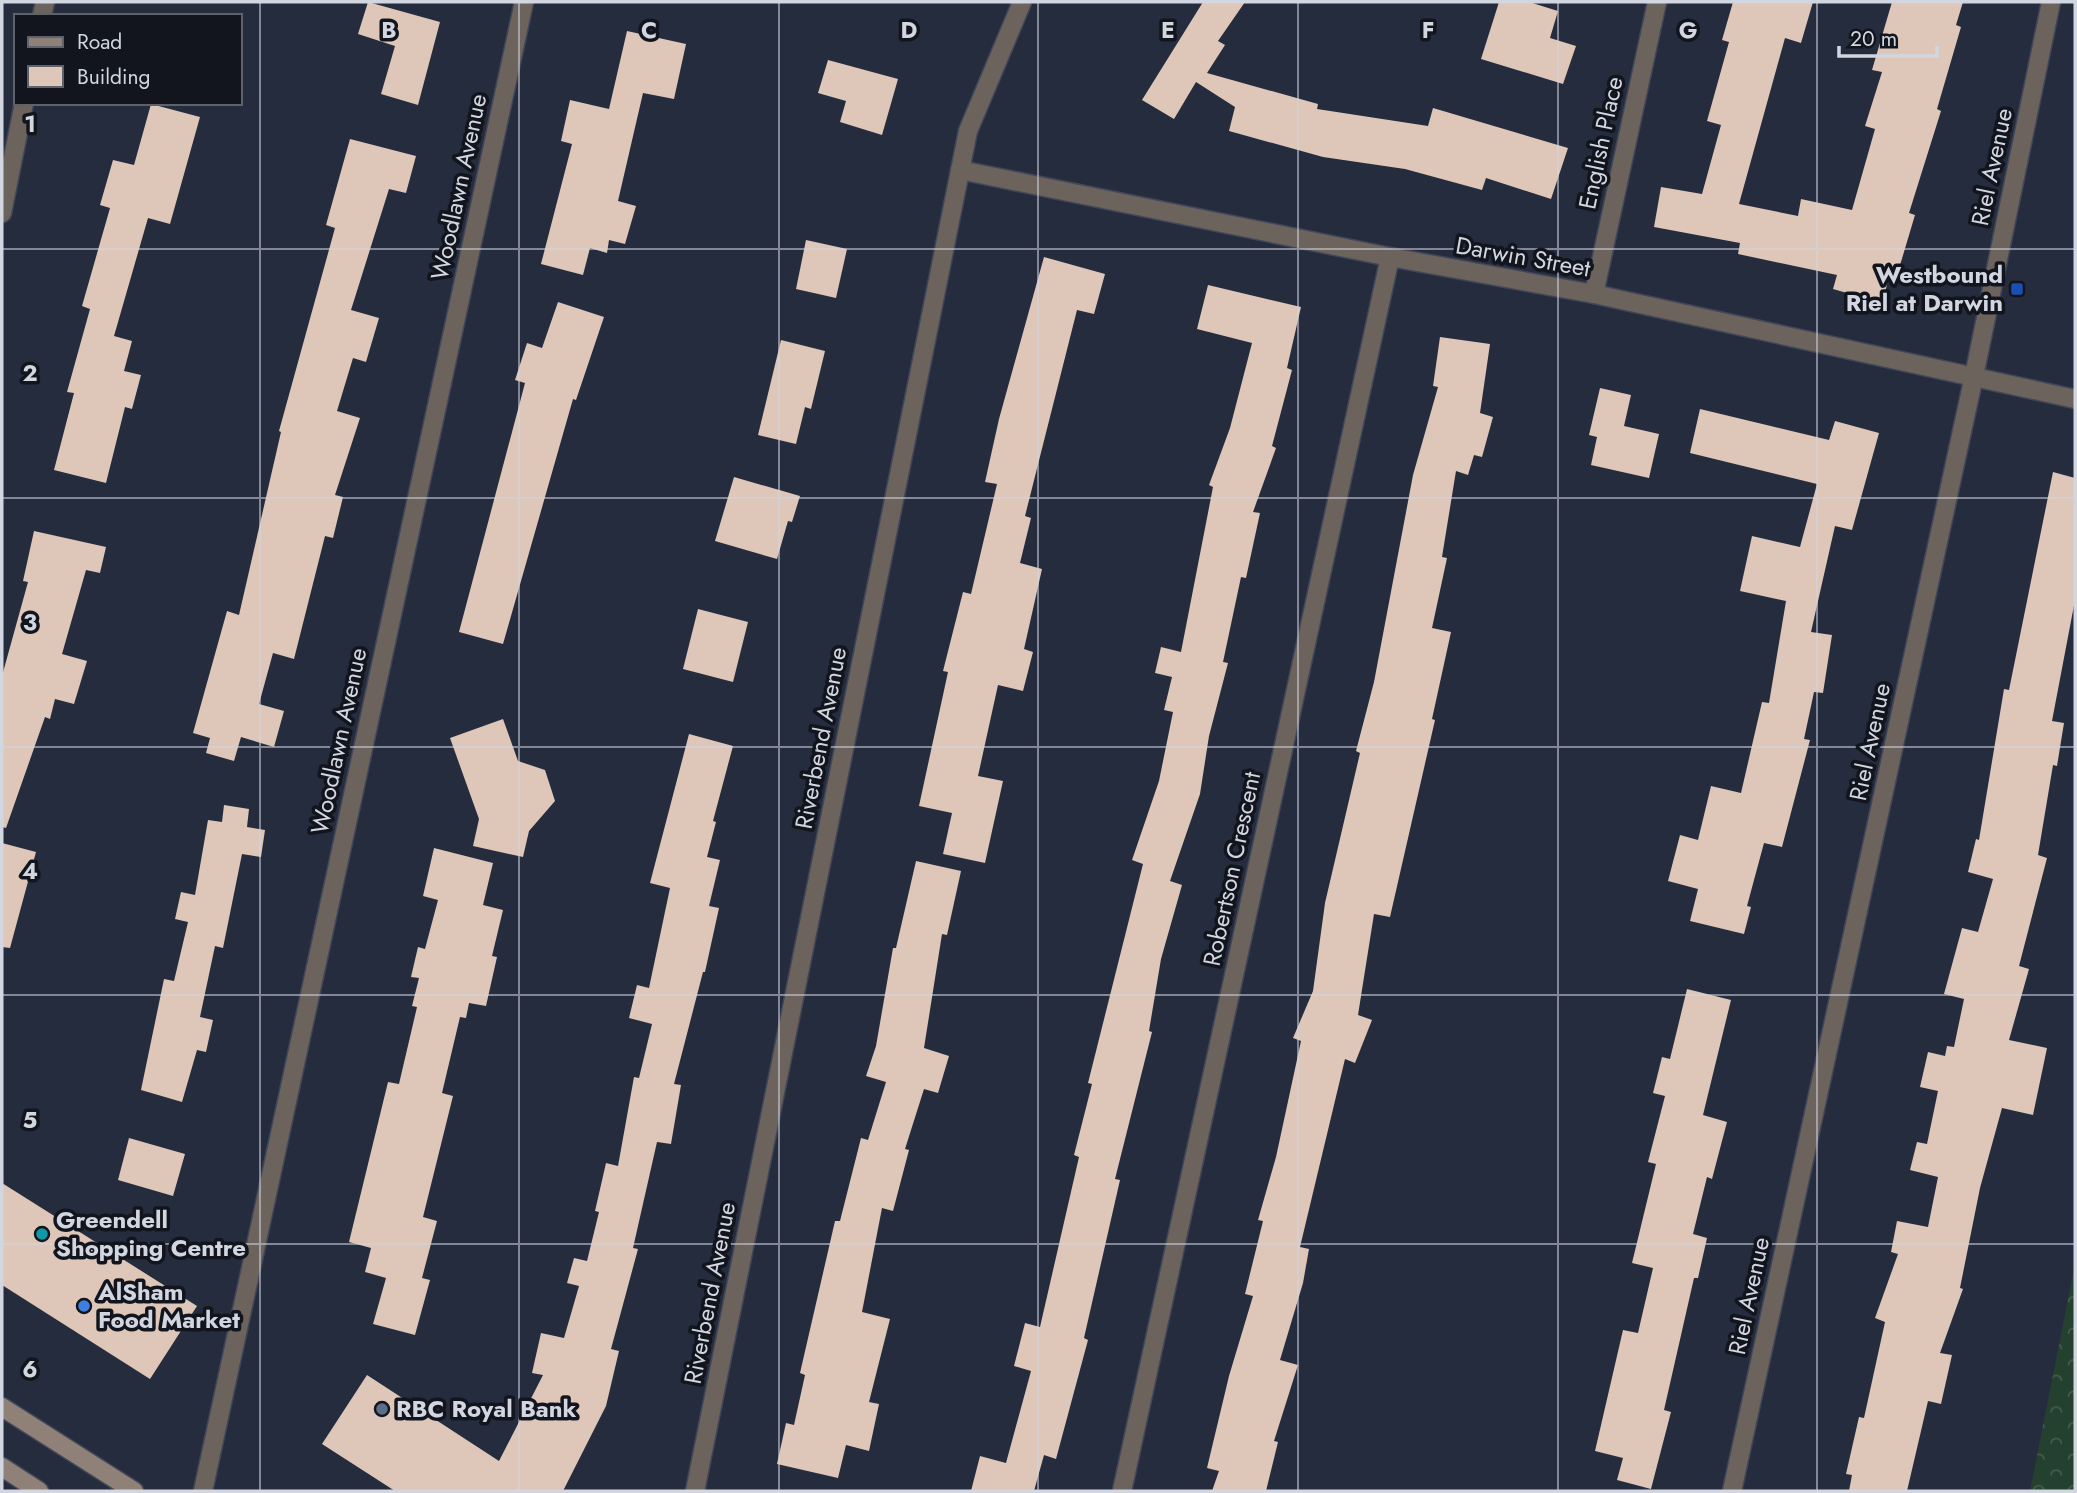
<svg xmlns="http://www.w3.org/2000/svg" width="2077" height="1493" viewBox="0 0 2077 1493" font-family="Jost,sans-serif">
  <defs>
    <pattern id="park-crowns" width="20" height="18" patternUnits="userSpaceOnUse" patternTransform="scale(1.75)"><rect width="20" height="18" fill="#244130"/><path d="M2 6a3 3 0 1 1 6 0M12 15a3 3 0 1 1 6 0" fill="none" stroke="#435c4e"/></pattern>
  </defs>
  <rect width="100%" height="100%" fill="#252c3e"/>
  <polygon fill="url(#park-crowns)" points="2075,1264 2075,1491 2030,1491"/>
  <g fill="#dec7b8">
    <polygon points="368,2 440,22 418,105 381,94 395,46 358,34"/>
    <polygon points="1203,2 1245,2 1218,41 1225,45 1207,73 1318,104 1317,109 1428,126 1433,108 1568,148 1551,199 1486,178 1482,190 1405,169 1323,157 1229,131 1235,107 1196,82 1174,119 1142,100"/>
    <polygon points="1499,2 1529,2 1558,11 1550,38 1576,46 1563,84 1481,59"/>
    <polygon points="1733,2 1813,2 1801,43 1785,38 1739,204 1798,216 1801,199 1852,210 1875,129 1865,126 1882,72 1872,70 1892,2 1963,2 1956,25 1961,27 1937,109 1941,111 1909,213 1915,215 1898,272 1891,270 1882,303 1833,289 1837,275 1738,254 1740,243 1654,227 1661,187 1702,194 1721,125 1707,121 1729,42 1722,40"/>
    <polygon points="627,31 686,44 674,99 643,93 618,201 636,206 625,244 609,240 607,253 590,248 583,275 541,264 572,144 561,141 570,100 609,109"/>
    <polygon points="828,60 898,79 882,135 840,122 846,101 818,93"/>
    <polygon points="151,104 200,117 170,224 148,218 114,336 132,341 124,371 141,375 132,409 125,407 106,483 54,470 74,393 67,392 90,309 82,306 110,208 100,205 113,160 134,165"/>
    <polygon points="350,139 416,156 406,193 389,189 351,310 379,318 366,362 353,358 337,411 360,418 335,495 343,497 333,538 325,536 294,659 273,653 259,704 284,711 274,747 241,737 234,761 206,753 210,738 193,733 227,611 239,615 281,432 279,431 335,228 326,225"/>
    <polygon points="806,240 847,249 836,298 796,289"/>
    <polygon points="1044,257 1105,274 1094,314 1077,310 1025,516 1031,518 1020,563 1042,569 1024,649 1033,652 1023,691 998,685 978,776 1003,781 985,863 943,854 952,813 919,806 948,672 943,671 963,592 971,594 997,484 985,482 999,419"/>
    <polygon points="1208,285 1301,307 1287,368 1292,370 1272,446 1276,448 1253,512 1260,513 1246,578 1241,577 1223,662 1228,663 1209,736 1200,794 1170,881 1182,885 1161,959 1149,1031 1152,1032 1115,1179 1120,1180 1084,1338 1088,1340 1056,1459 1044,1455 1034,1491 971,1491 980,1456 1006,1463 1031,1371 1014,1366 1025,1323 1040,1327 1079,1157 1074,1155 1092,1084 1088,1083 1143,864 1132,860 1159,781 1173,712 1164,710 1172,677 1155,673 1161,647 1181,652 1213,487 1209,485 1230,428 1252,343 1197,329"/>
    <polygon points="558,302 604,317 576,400 573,399 503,644 459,632 525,383 515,380 527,343 542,348"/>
    <polygon points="1440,337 1490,344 1480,413 1493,417 1482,457 1474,455 1468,475 1456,471 1442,557 1447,558 1432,628 1451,632 1432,719 1435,720 1390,917 1374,914 1358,1015 1372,1020 1355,1063 1345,1059 1300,1247 1309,1249 1303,1283 1280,1360 1298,1365 1274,1441 1278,1442 1266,1491 1212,1491 1219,1471 1207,1468 1229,1376 1253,1296 1245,1294 1263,1221 1258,1220 1276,1157 1301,1041 1293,1038 1313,991 1325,903 1360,753 1356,751 1374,682 1413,475 1438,387 1433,386"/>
    <polygon points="781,340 825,351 811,409 805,407 796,444 758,435"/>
    <polygon points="1600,388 1631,395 1624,426 1659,434 1649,478 1591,465 1597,437 1589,435"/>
    <polygon points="1700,409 1829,440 1835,421 1879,433 1852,530 1835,526 1811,632 1832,635 1823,693 1814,692 1804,739 1810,740 1782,847 1764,843 1747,906 1751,907 1744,934 1690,921 1698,889 1668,881 1680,835 1698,840 1711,786 1741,793 1762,702 1769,703 1786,601 1740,591 1752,536 1800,547 1817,484 1690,453"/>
    <polygon points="2053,472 2075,478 2075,600 2052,721 2064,723 2057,766 2053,765 2038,855 2047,858 2019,966 2029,969 2009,1040 2047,1048 2033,1115 2002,1108 1980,1188 1960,1288 1963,1289 1940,1353 1952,1355 1941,1404 1928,1401 1907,1491 1849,1491 1852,1475 1846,1474 1859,1417 1864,1418 1885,1322 1875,1318 1898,1254 1891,1252 1897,1221 1928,1227 1938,1177 1910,1170 1917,1142 1927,1144 1938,1091 1920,1087 1928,1052 1945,1056 1947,1046 1954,1047 1964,999 1944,994 1962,928 1978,932 1993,879 1968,872 1976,839 1979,840 2004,689 2009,690"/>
    <polygon points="734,477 800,496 792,522 788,521 777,559 715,541"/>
    <polygon points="34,531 106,547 100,573 86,570 62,654 87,661 74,704 55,699 50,719 45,717 6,828 2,827 2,676 28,582 23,581"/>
    <polygon points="698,609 748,622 733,682 683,669"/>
    <polygon points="503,719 518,761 545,770 555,801 529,831 523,857 473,846 479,819 450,738"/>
    <polygon points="689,734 733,746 713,821 716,822 707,857 720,860 709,906 719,908 705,972 703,972 674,1084 681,1085 671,1144 657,1142 633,1248 638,1249 611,1349 619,1351 606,1406 563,1491 395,1491 322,1444 367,1375 499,1461 543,1375 532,1373 541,1333 564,1338 579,1286 567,1283 574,1258 587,1261 599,1212 595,1211 606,1163 618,1166 634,1077 639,1078 652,1024 629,1018 637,985 649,988 670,888 650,883"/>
    <polygon points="224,805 249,809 247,827 265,830 261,857 242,854 223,948 215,946 200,1017 213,1020 206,1052 197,1050 182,1102 141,1090 164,979 174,981 188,922 175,919 181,892 195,895 208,820 222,822"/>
    <polygon points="2,843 36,852 10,948 2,947"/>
    <polygon points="434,848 493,863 483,905 503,910 492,956 497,957 486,1006 469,1003 466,1018 460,1017 442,1093 453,1096 423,1217 437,1221 422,1278 430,1280 415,1335 373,1324 386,1278 365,1272 371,1248 349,1242 388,1082 399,1084 417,1007 412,1006 419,978 411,977 418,947 425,949 438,900 423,896"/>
    <polygon points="916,861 961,871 947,935 942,934 924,1048 949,1056 938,1093 924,1089 905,1149 909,1150 893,1211 882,1208 862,1312 890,1319 869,1402 879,1404 869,1451 846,1445 838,1478 777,1464 786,1423 794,1425 805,1375 800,1373 835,1221 840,1221 861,1138 868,1140 886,1082 866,1076 876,1046 893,948 896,948"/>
    <polygon points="1687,989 1731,1000 1703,1115 1727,1122 1712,1179 1707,1177 1693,1234 1707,1238 1698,1278 1694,1278 1664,1410 1671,1412 1651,1489 1617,1480 1623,1458 1595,1451 1623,1330 1638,1333 1653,1268 1632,1263 1656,1164 1648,1162 1665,1096 1653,1093 1662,1057 1670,1059"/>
    <polygon points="129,1138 185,1154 173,1196 118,1180"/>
    <polygon points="2,1183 197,1306 150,1379 2,1285"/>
  </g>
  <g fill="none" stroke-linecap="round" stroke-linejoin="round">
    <g stroke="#414758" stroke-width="21">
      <g id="street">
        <polyline points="42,16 45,2"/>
        <polyline points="960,170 1390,257 1594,294 2075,399"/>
        <polyline points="2,213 24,103"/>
        <polyline points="1594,294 1657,2"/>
        <polyline points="203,1491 524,2"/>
        <polyline points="695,1491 968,131 1022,2"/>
        <polyline points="1122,1491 1390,257"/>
        <polyline points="1732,1491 1974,376 2051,2"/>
      </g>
    </g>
    <g stroke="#414758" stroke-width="21">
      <g id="secondary">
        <polyline points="2,1407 134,1491"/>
        <polyline points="2,1467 39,1491"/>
      </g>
    </g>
    <use href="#street" stroke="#6c635d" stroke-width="18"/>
    <use href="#secondary" stroke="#8f8177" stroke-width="18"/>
  </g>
  <path fill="none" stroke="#d1d6e1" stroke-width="2" stroke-opacity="0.55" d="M260,2V1491M519,2V1491M779,2V1491M1038,2V1491M1298,2V1491M1558,2V1491M1817,2V1491M2,249H2075M2,498H2075M2,747H2075M2,995H2075M2,1244H2075"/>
  <rect fill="#1a4fb4" stroke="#12151d" stroke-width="2.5" x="2010" y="282" width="14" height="14" rx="3.5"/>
  <circle fill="#0f9aa8" stroke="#12151d" stroke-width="2.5" cx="42" cy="1234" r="7"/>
  <circle fill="#3f7fe0" stroke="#12151d" stroke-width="2.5" cx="84" cy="1306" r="7"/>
  <circle fill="#5c6f8a" stroke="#12151d" stroke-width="2.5" cx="382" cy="1409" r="7"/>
  <g text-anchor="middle" stroke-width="7" stroke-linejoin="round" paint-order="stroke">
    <g font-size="24" fill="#d1d6e1" stroke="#12151d">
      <text transform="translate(1601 143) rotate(-78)" y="8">English Place</text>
      <text transform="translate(1992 167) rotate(-78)" y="8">Riel Avenue</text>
      <text transform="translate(459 187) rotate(-78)" y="8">Woodlawn Avenue</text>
      <text transform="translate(1523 257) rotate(10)" y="8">Darwin Street</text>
      <text transform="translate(821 738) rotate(-79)" y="8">Riverbend Avenue</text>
      <text transform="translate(339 741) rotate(-78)" y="8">Woodlawn Avenue</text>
      <text transform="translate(1870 742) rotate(-78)" y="8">Riel Avenue</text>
      <text transform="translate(1232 869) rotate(-78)" y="8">Robertson Crescent</text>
      <text transform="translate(710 1293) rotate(-79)" y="8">Riverbend Avenue</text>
      <text transform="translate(1749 1296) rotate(-78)" y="8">Riel Avenue</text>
    </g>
    <g font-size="24" font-weight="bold" fill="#d1d6e1" stroke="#12151d" text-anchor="start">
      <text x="2003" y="283" text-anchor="end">Westbound<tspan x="2003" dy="28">Riel at Darwin</tspan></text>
      <text x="56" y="1228">Greendell<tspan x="56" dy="28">Shopping Centre</tspan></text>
      <text x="98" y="1300">AlSham<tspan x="98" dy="28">Food Market</tspan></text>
      <text x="396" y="1417">RBC Royal Bank</text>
    </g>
  </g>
  <g font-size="23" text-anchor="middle" font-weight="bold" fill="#d1d6e1" stroke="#12151d" stroke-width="7" stroke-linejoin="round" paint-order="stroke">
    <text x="389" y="38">B</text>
    <text x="649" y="38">C</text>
    <text x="909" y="38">D</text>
    <text x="1168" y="38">E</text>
    <text x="1428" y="38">F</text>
    <text x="1688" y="38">G</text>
    <text x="30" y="132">1</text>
    <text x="30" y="381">2</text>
    <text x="30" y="630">3</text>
    <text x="30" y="879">4</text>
    <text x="30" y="1128">5</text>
    <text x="30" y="1377">6</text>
  </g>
  <rect width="2077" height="1493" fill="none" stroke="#d1d6e1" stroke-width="7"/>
  <rect x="14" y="14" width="228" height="91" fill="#12151d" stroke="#5e626b" stroke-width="2"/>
  <rect x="28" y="37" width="35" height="10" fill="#8f8177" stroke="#5e626b" stroke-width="2"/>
  <text x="77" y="49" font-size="21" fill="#d1d6e1">Road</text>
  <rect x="28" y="66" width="35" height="21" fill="#dec7b8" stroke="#5e626b" stroke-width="2"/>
  <text x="77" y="84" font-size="21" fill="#d1d6e1">Building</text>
  <path d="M1839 46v10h98v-10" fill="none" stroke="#d1d6e1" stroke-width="3.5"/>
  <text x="1850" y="46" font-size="21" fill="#d1d6e1" stroke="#12151d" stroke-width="5" paint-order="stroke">20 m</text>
</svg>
